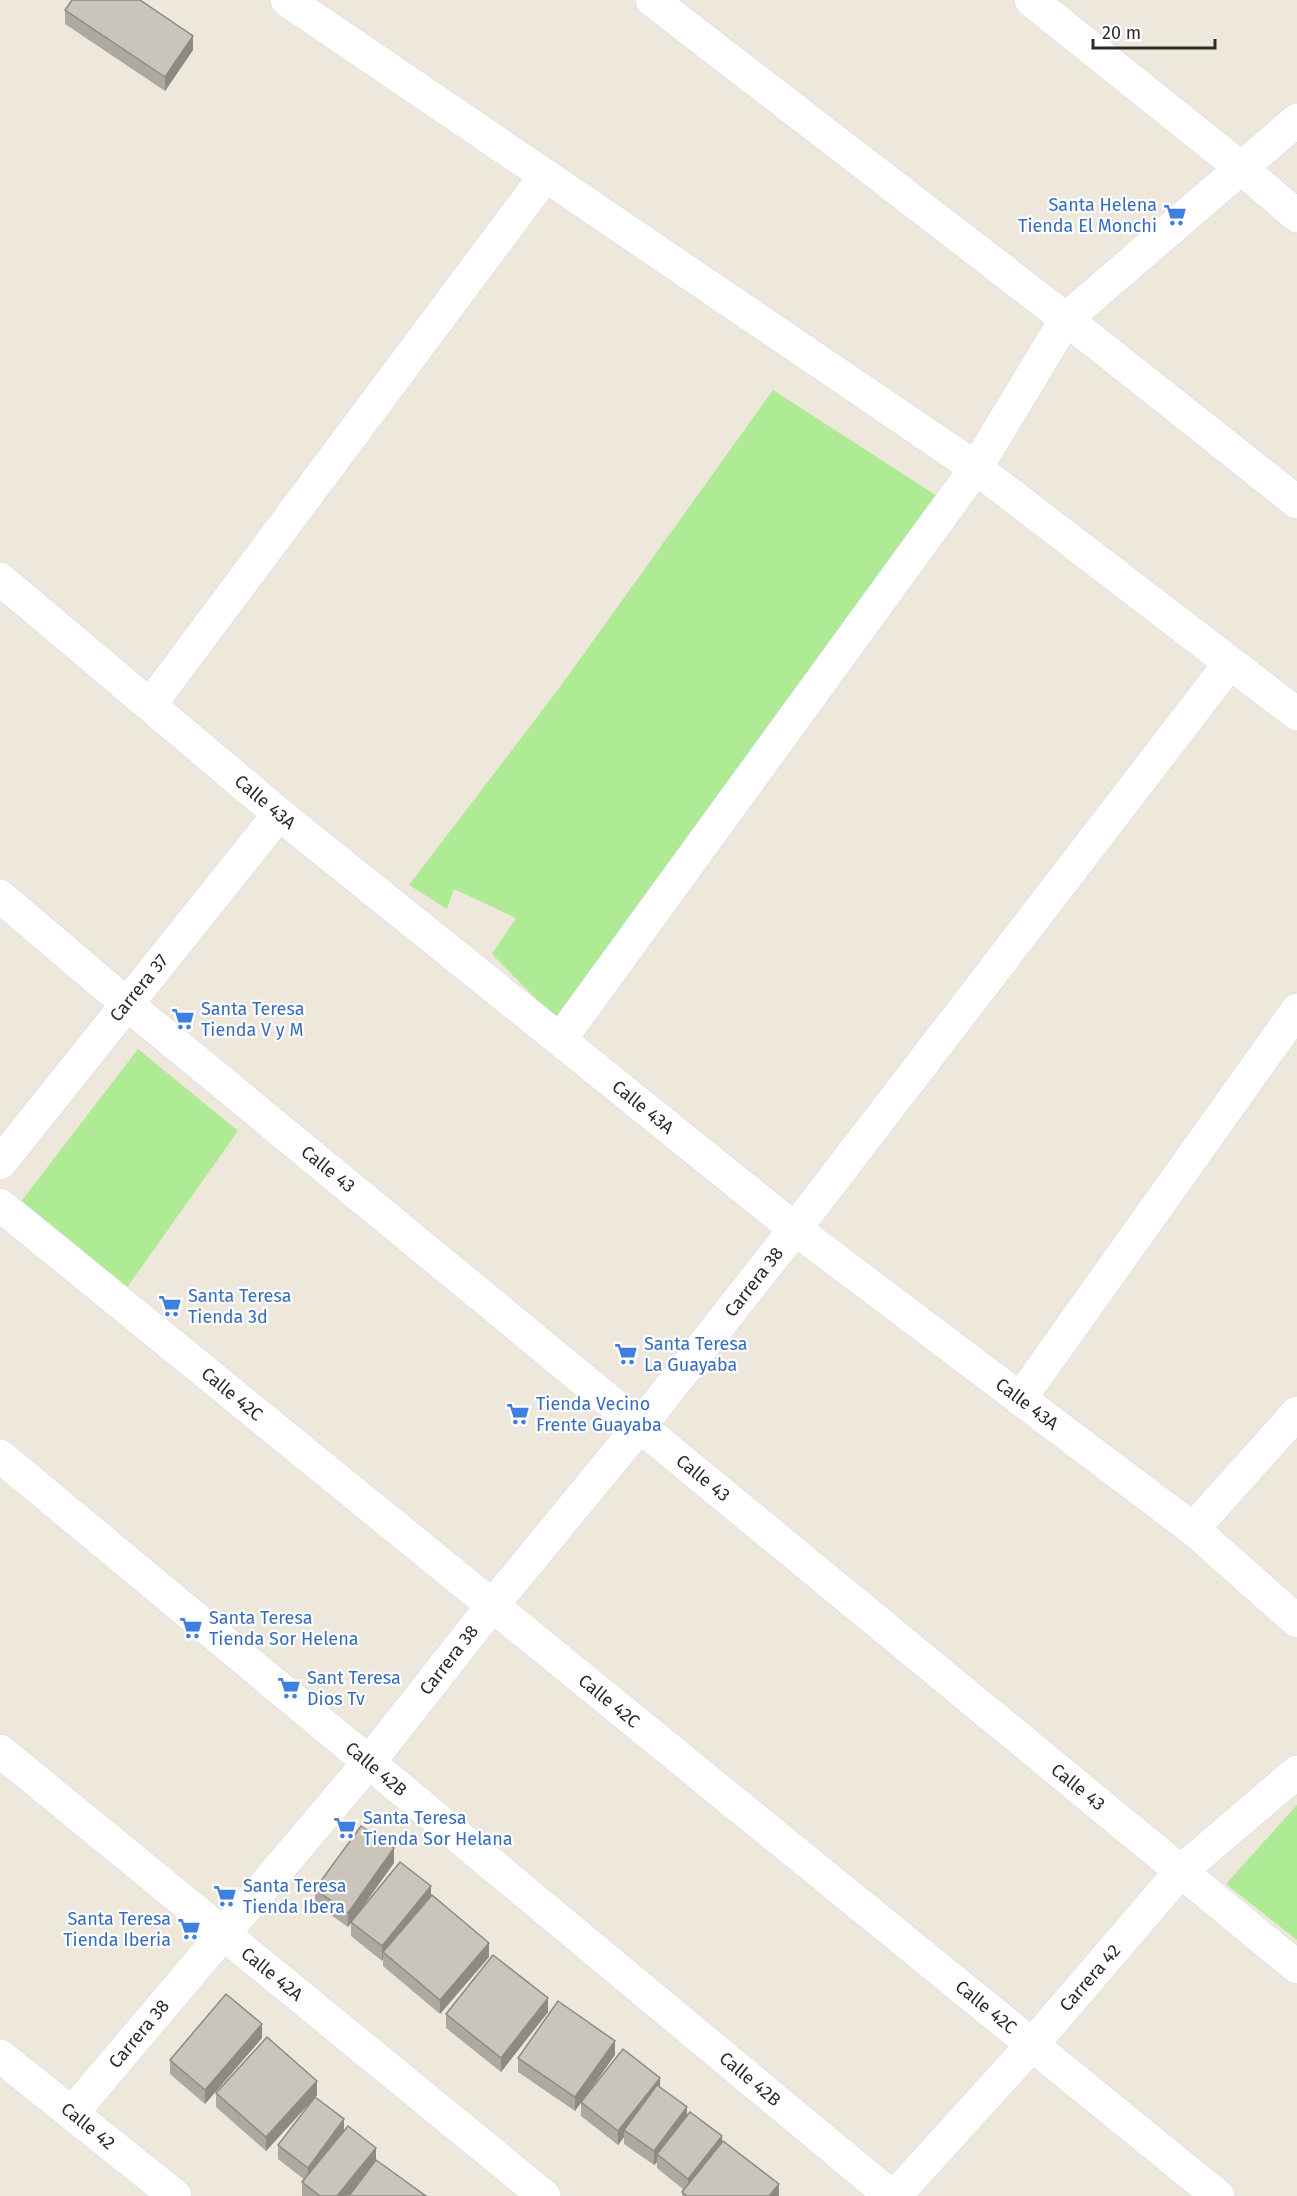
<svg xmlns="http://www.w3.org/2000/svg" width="1297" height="2196" viewBox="0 0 1297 2196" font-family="'Fira Sans',sans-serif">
  <rect width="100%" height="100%" fill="#eee7dc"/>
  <g fill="#afea94">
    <polygon points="773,390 937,496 558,1021 492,954 516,918 454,889 447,909 409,885 560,687"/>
    <polygon points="138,1049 238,1131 123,1293 20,1203"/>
    <polygon points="1297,1805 1297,1940 1226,1884"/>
  </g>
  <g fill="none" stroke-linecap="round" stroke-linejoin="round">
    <g stroke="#d1d5e5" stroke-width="34">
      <g id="minor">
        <polyline points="287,0 976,468 560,1040"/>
        <polyline points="652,0 1066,319 1297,502"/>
        <polyline points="1031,0 1241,168 1297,216"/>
        <polyline points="1297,120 1066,319 976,468 1297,714"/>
        <polyline points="0,579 279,814 795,1229 1193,1529 1297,1621"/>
        <polyline points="150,705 545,176"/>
        <polyline points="0,896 127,1004 1297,1967"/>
        <polyline points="0,1163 279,814"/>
        <polyline points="0,1205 1218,2196"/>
        <polyline points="1020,1399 1297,1010"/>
        <polyline points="0,1456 891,2196"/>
        <polyline points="1193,1529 1297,1413"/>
        <polyline points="0,1751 544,2196"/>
        <polyline points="0,2056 175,2196"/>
        <polyline points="72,2113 369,1762 492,1606 640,1426 795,1229 1230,663"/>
        <polyline points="895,2196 1032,2045 1181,1871 1297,1772"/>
      </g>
    </g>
    <use href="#minor" stroke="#fff" stroke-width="33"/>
  </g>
  <g fill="#ada9a1">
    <polygon points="65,10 193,50 165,91 65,24"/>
    <polygon points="394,1863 356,1916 431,1897 489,1957 440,2014 383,1966 383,1958 382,1961 351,1936 351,1923 348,1927 315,1904 315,1889"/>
    <polygon points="548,2012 501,2072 446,2028 446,2014"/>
    <polygon points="262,2038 205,2104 170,2074 170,2060"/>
    <polygon points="615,2055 582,2101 660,2087 687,2116 722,2142 779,2196 682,2196 682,2192 684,2190 657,2168 657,2162 654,2165 624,2144 624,2137 618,2145 581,2116 581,2102 575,2111 518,2072 518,2058"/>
    <polygon points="216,2093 317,2095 266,2151 216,2107"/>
    <polygon points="344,2130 356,2187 348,2196 302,2196 302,2182 305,2180 278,2159 278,2145"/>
  </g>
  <g fill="#8d8a83">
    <polygon points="193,36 193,50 165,91 165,77"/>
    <polygon points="394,1848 394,1863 348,1927 348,1913"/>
    <polygon points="431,1886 431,1900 383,1952 383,1958 382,1961 382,1946"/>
    <polygon points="489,1943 489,1957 440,2014 440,2000"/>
    <polygon points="548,1998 548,2012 501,2072 501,2058"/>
    <polygon points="262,2024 262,2038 205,2104 205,2090"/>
    <polygon points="615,2041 615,2055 575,2111 575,2097"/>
    <polygon points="660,2078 660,2092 624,2130 624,2137 618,2145 618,2131"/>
    <polygon points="317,2081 317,2095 266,2151 266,2137"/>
    <polygon points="687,2107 687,2121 657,2154 657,2162 654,2165 654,2151"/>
    <polygon points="344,2119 344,2134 308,2182 308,2168"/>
    <polygon points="722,2136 722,2150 688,2193 688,2179"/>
    <polygon points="376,2148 376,2162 348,2196 337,2196"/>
    <polygon points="779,2184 779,2196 769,2196"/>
  </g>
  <g fill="#c9c5bb" stroke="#8d8a83" stroke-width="1.5">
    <polygon points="72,0 140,0 193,36 165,77 65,10"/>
    <polygon points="361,1826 394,1848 348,1913 315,1889"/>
    <polygon points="400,1862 431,1886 382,1946 351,1922"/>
    <polygon points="432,1895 489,1943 440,2000 383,1952"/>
    <polygon points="493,1955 548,1998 501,2058 446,2014"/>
    <polygon points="226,1994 262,2024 205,2090 170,2060"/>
    <polygon points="558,2001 615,2041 575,2097 518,2058"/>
    <polygon points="267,2037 317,2081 266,2137 216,2093"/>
    <polygon points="623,2049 660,2078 618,2131 581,2102"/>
    <polygon points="657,2085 687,2107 654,2151 624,2130"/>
    <polygon points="315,2097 344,2119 308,2168 278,2145"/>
    <polygon points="690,2112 722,2136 688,2179 657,2154"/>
    <polygon points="348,2126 376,2148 337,2196 320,2196 302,2182"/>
    <polygon points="723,2141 779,2184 769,2196 687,2196 682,2192"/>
    <polygon points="376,2160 426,2196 349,2196"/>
  </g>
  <defs>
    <g id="supermarket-bare" transform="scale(1.8)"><path d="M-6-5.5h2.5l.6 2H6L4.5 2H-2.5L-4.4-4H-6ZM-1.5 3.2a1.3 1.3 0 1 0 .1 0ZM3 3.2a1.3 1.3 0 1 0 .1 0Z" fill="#3f7fe0" stroke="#fff" stroke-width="2.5" paint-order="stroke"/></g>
  </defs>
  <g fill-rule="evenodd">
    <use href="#supermarket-bare" x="1175" y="215"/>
    <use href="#supermarket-bare" x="183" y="1019"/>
    <use href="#supermarket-bare" x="170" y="1306"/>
    <use href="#supermarket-bare" x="626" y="1354"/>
    <use href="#supermarket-bare" x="518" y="1414"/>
    <use href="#supermarket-bare" x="191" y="1628"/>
    <use href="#supermarket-bare" x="289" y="1688"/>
    <use href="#supermarket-bare" x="345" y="1828"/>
    <use href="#supermarket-bare" x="225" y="1896"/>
    <use href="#supermarket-bare" x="189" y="1929"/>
  </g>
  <g text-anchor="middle" stroke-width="4.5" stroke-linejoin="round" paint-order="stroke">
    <g font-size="18" fill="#366cbe" stroke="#fff" text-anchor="start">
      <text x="1157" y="211" text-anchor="end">Santa Helena<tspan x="1157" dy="21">Tienda El Monchi</tspan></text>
      <text x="201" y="1015">Santa Teresa<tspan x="201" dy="21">Tienda V y M</tspan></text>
      <text x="188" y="1302">Santa Teresa<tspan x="188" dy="21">Tienda 3d</tspan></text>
      <text x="644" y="1350">Santa Teresa<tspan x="644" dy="21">La Guayaba</tspan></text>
      <text x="536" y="1410">Tienda Vecino<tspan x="536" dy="21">Frente Guayaba</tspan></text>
      <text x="209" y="1624">Santa Teresa<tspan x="209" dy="21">Tienda Sor Helena</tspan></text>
      <text x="307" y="1684">Sant Teresa<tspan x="307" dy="21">Dios Tv</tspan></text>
      <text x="363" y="1824">Santa Teresa<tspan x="363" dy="21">Tienda Sor Helana</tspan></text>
      <text x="243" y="1892">Santa Teresa<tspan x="243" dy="21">Tienda Ibera</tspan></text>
      <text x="171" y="1925" text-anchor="end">Santa Teresa<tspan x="171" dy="21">Tienda Iberia</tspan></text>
    </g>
    <g font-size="18" fill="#2b2b2b" stroke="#fff">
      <text transform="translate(265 802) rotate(40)" y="6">Calle 43A</text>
      <text transform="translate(139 988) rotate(-51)" y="6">Carrera 37</text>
      <text transform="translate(643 1107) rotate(39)" y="6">Calle 43A</text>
      <text transform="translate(328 1169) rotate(39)" y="6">Calle 43</text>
      <text transform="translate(754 1282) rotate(-52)" y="6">Carrera 38</text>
      <text transform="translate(232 1394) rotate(39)" y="6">Calle 42C</text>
      <text transform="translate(1027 1404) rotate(37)" y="6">Calle 43A</text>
      <text transform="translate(703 1478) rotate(39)" y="6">Calle 43</text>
      <text transform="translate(449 1660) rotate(-52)" y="6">Carrera 38</text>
      <text transform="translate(609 1701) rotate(39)" y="6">Calle 42C</text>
      <text transform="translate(376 1769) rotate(40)" y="6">Calle 42B</text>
      <text transform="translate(1078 1787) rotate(39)" y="6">Calle 43</text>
      <text transform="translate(272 1974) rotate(39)" y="6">Calle 42A</text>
      <text transform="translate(1090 1978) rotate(-49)" y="6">Carrera 42</text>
      <text transform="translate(986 2007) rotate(39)" y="6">Calle 42C</text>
      <text transform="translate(139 2034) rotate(-50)" y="6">Carrera 38</text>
      <text transform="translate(750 2079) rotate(40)" y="6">Calle 42B</text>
      <text transform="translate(88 2126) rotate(39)" y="6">Calle 42</text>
    </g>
  </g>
  <path d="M1093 39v9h122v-9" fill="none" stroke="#2b2b2b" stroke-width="3"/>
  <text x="1102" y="39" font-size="18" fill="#2b2b2b" stroke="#ffffff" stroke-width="4.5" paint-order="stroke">20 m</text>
</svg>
